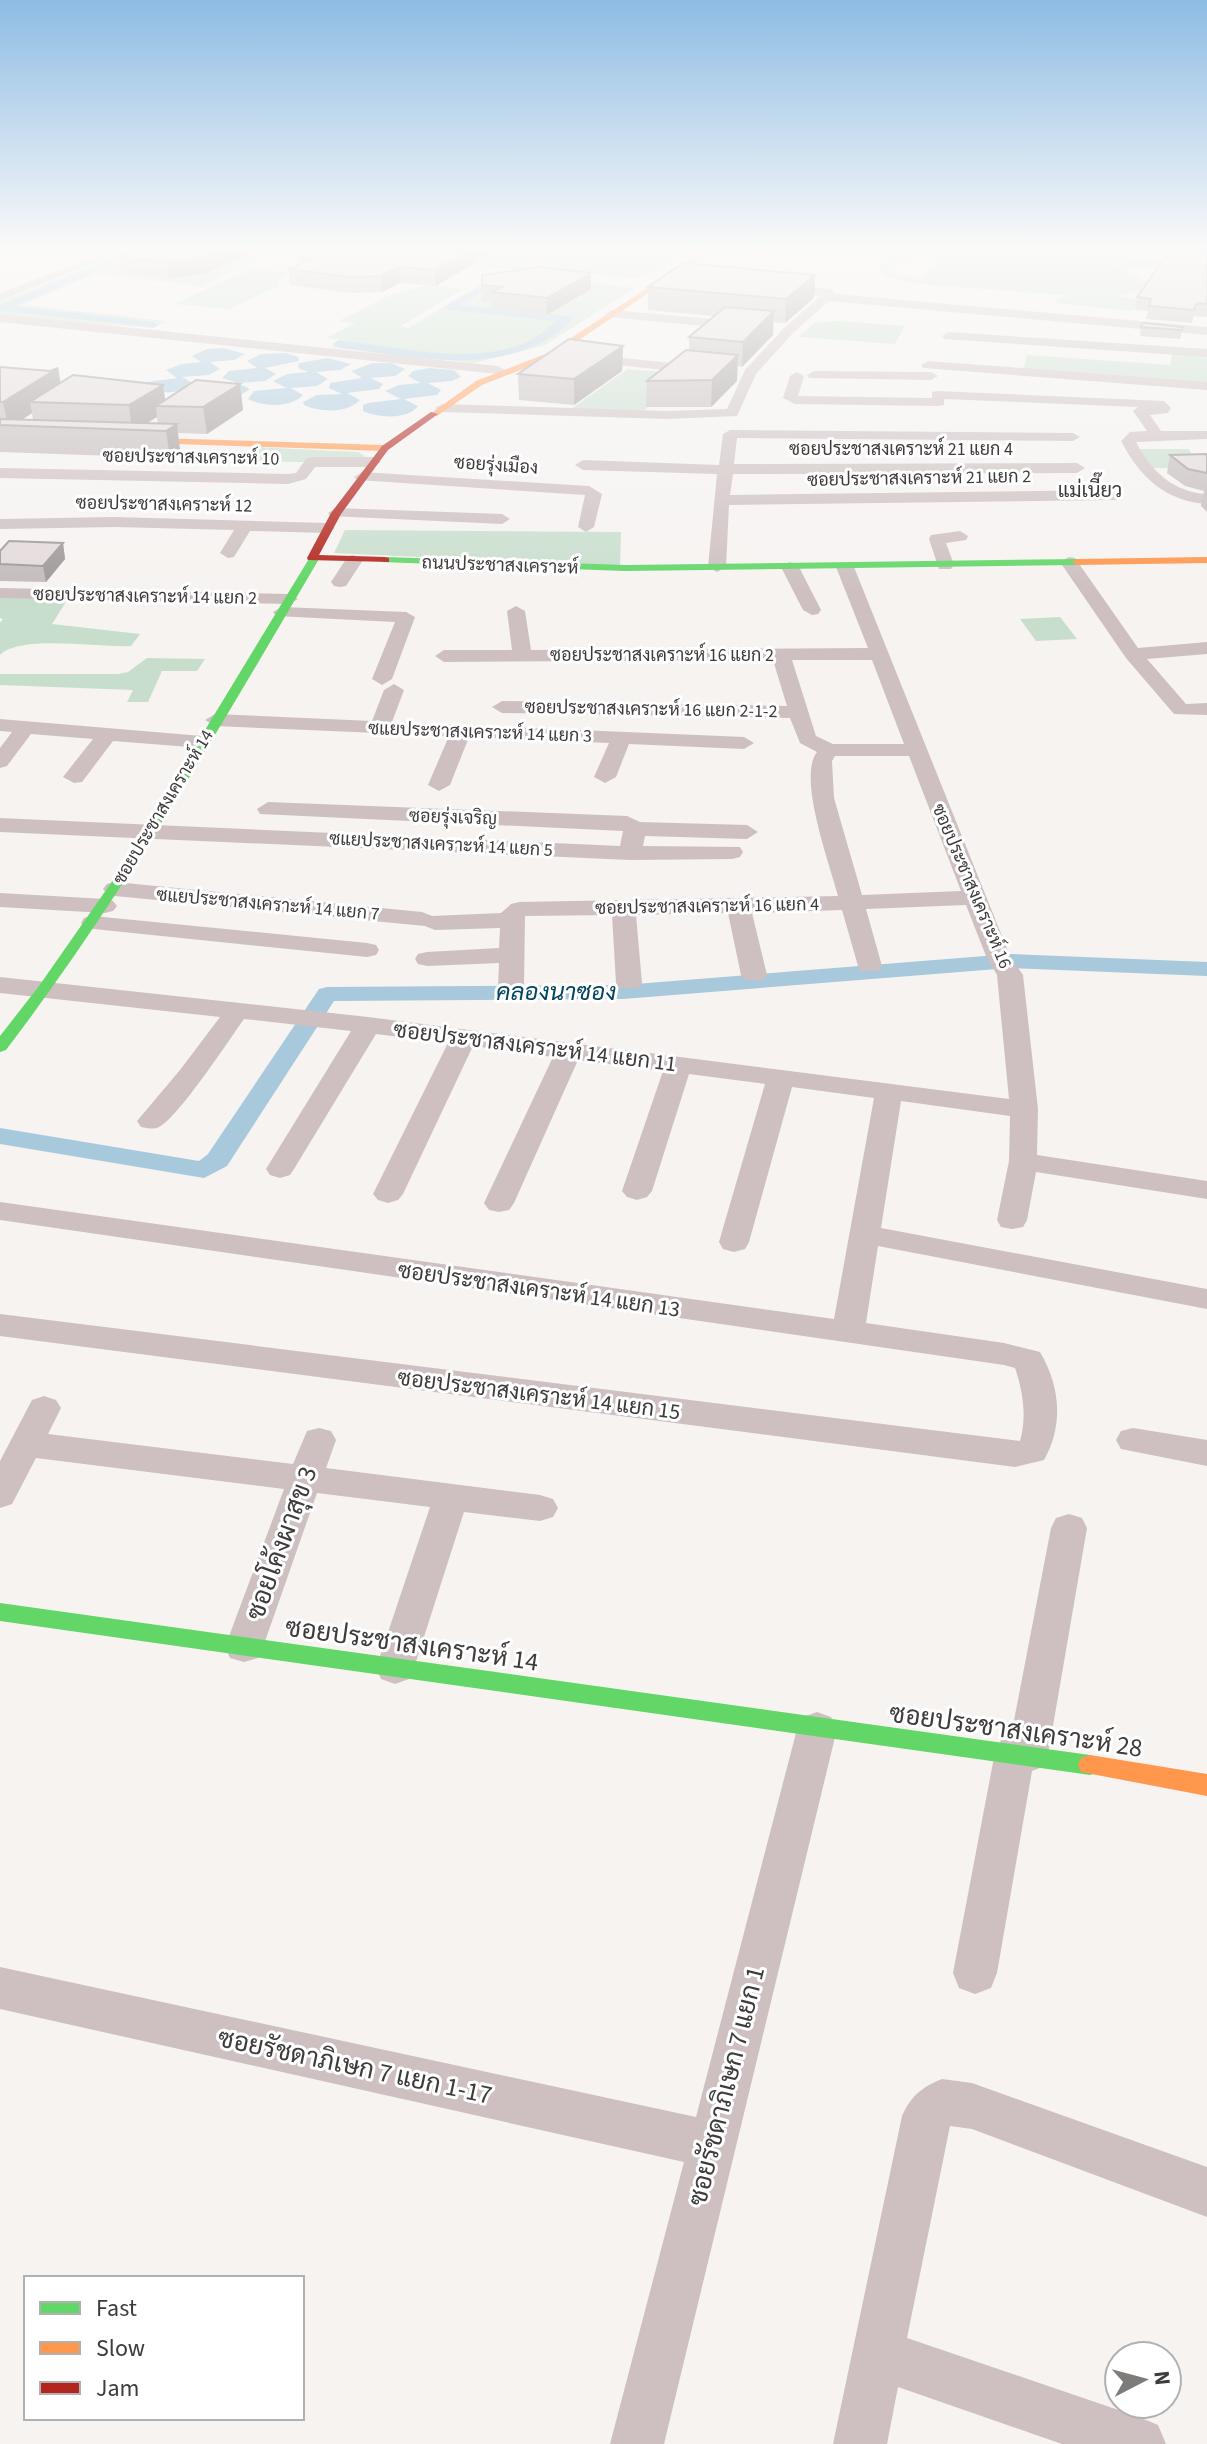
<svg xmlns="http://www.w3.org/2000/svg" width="1207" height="2444" viewBox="0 0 1207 2444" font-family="'Source Sans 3',Sarabun,sans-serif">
  <rect width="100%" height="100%" fill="#f6f3f1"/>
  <g fill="#c8decd" fill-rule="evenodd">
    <polygon points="125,252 252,252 272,254 202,286 94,274 22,305 166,321 153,328 0,316 0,302"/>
    <polygon points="444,252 508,252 502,256 510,257 520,252 686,252 653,273 635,278 559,272 558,266 534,264 518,267 551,268 542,272 439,262"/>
    <path d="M974,252H1039L1163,262L1159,269L1103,265L1129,268L1127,271L1146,281L1147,284L1139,291L1119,296L1140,300L1132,311L1055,303L1058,298L1072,296L909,283L887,277L878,269C887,249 950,255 970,256ZM939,257L919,280L898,274L892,268L912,259Z"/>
    <polygon points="250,269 289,272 278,281 278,286 229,309 174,304"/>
    <polygon points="490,274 556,278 634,288 545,345 530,344 487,355 327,338 355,323 339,321 388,296 425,285 464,289 400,326 408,328 495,278 486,276"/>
    <polygon points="837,321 840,321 905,326 895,344 799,337 814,323"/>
    <polygon points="1172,353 1207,355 1207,385 1023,371 1027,355 1170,365"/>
    <polygon points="628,369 685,374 641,413 568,411"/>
    <polygon points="255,447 358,452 365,456 361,463 245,461"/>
    <polygon points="1138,449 1189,449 1193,457 1177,468 1153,468"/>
    <polygon points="345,530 621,532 620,566 334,553"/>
    <path d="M0,596L69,597L52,624L140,634L131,646C102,648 20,634 0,655V623L3,619L0,618Z"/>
    <polygon points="1060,617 1077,639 1036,641 1020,619"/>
    <polygon points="147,658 205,659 197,671 162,671 148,702 127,702 133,690 0,685 0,674 118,674 128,672"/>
  </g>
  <polygon fill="#c5decb" points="340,339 487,355 530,344 545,345 474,363 331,347"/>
  <g fill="#a8c8dc">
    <path d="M224,348L245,354L234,360L210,362L220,369L208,375L182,377L194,384C174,395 159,396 140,383L177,378L166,370L181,364L201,362L192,356L207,349Z"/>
    <polygon points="286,353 298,357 299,361 265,368 276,374 265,381 238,383 250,389 238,397 235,382 222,378 229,371 257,368 247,361 261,354"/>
    <path d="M328,358L351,364L340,370L316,372L328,379L317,386L291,388L303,395C291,408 264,407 248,399L254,391L286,388L273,381L287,374L308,372L298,368L299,363Z"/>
    <path d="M373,363H391L405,369L395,376L371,378L383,384L379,389L347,393L360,400C347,414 320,412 304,405L303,402L317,395L342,394L329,388L330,383L362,378L351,371Z"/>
    <path d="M429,368L454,370L461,377L452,381L428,383L441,390L437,395L404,399L418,406C408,420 378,418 363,411V405L368,403L401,399L385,391L399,385L420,383L408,376L413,371Z"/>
  </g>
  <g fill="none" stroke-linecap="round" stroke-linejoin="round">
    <g fill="#a8c8dc" fill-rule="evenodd">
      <polygon points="128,252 142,252 15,306 152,322 158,325 156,327 0,311 0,305"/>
      <path d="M499,275L503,276V280L461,305L567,316L573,319C512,381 416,357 339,348L333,344L339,340C394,347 459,363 514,347C531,342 543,332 556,321L449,310L443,307Z"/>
      <polygon points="1010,954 1207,962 1207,976 1010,968 623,999 334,1001 227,1166 204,1178 0,1144 0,1128 199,1161 208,1154 319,989 327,987 623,985"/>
    </g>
    <g fill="#cec0c1" fill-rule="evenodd">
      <polygon points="107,252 121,252 0,301 0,293"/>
      <polygon points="773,284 831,289 836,294 1207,327 1207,335 829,301 793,333 756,374 737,416 667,419 442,412 435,408 442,404 667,411 727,409 745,370 785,327 821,296 769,289 769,285"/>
      <polygon points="612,310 746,322 752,326 746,330 608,317 606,314"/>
      <polygon points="0,314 498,366 505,370 498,374 0,322"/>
      <polygon points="948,332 1207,349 1207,357 944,339 942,336"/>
      <polygon points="581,354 704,366 711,370 704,374 576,361 574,358"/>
      <polygon points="928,361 1207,382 1207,390 923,368 921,365"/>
      <polygon points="814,371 931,372 938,376 931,380 809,378 807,375"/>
      <path d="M797,372L804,376L798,396L932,398V392L937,391L1164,401L1171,408L1168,413L1150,415L1161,431H1207V439L1136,442C1151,471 1173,492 1207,494V504C1165,501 1140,477 1121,441L1130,432L1147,431L1133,411L1138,407L944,399V405L939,406L795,404L783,398L790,376Z"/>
      <polygon points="730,430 1073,433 1080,437 1073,441 737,438 734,464 1077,463 1085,468 1077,473 733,474 730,495 1116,490 1124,495 1116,500 729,505 726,567 717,572 708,567 717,474 583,470 575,465 583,460 719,465 723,434"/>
      <polygon points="311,457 373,457 381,462 373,467 315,467 306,479 288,484 0,478 0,468 288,474 296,473 306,459"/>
      <polygon points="362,472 589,486 602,494 594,527 586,532 578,527 585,495 357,480 354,477"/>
      <polygon points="336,508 502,514 510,519 502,524 330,516 328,513"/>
      <polygon points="115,517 327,523 335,528 327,533 250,531 234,557 228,558 220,553 234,530 115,527 0,529 0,519"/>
      <polygon points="960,531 968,536 966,540 946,543 954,565 951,569 939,569 929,539 931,535"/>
      <polygon points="354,555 363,560 346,586 340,587 334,586 331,582 348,556"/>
      <polygon points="1069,557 1075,558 1138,648 1207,642 1207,654 1147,659 1186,704 1207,703 1207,715 1174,714 1126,658 1060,562"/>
      <polygon points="790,562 799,567 821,610 818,614 812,615 803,610 781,567"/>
      <path d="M845,562L854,567L1010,956L1023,975L1038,1109L1037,1155L1207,1181V1199L1036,1172L1027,1220L1023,1227L1012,1229L1001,1227L997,1220L1009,1161L1010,1116L901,1101L881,1228L1207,1289V1309L878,1246L866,1323L1004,1343L1040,1352C1060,1386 1064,1425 1044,1460L1015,1467L0,1336V1314L1020,1441C1027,1416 1023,1392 1015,1368L1004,1365L0,1220V1202L834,1319L874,1098L792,1087L749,1242L745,1249L734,1252L723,1249L719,1242L765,1084L689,1074L652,1191L647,1197L637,1200L627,1197L622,1191L663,1071L578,1060L514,1203L509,1210L499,1212L489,1210L484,1203L553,1057L473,1046L403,1194L398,1200L388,1203L378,1200L373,1194L448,1043L376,1034L294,1169L290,1175L280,1178L270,1175L266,1169L351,1031L244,1019C229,1040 178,1118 159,1127C153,1130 147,1128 141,1127L137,1121L180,1070L220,1017L0,993V977L368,1017L1009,1099L997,975L986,956L966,905L866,909L882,966L879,971H861L858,966L842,910L752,913L767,975L763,980H745L741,975L728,913L636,915L642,983L638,988H620L616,983L612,915L525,916L524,987L520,992H502L498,987L499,963L427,966L418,964L415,959L418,954L427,952L499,948L500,928L435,930L425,926L115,896L107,894L103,889L107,884L115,882L422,912L432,916L501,913L511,904L519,902L838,896C830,865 797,777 817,752L800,743L790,718L502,713L492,707L502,701L787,706L773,660L444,662L435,656L444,650H512L507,611L516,606L525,611L531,650L868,648L836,567ZM792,660H872L904,744H833L816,736ZM835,756H909L961,891L862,895L834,798L832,761Z"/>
      <polygon points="0,588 289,594 298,599 289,604 0,598"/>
      <polygon points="282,607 406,612 415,617 392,679 382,685 372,679 395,622 276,616 273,612"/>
      <polygon points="394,684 404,690 392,722 744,737 754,743 744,749 629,744 616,777 605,783 594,777 609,743 469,737 450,785 439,791 428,785 449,736 215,726 205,720 215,714 372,721 384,690"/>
      <polygon points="0,719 202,736 212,742 202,748 113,741 82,782 74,783 63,777 93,739 31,734 7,766 0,768 0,748 12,732 0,731"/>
      <polygon points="268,802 627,816 640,822 747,825 758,832 747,839 645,836 643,846 740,847 743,852 740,857 732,859 630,860 0,832 0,818 620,846 623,831 260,814 257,809"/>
      <polygon points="0,893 105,899 113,901 117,906 113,911 105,913 0,907"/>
      <polygon points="93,916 367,943 376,945 379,950 376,955 367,957 84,928 81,923 84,918"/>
      <polygon points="44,1396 56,1400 61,1408 48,1434 293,1464 307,1431 319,1428 331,1431 336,1440 326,1468 540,1495 553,1499 558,1508 553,1517 540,1521 464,1512 414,1668 409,1679 395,1684 381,1679 376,1668 430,1507 317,1493 263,1647 258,1658 244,1662 230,1658 225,1647 284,1489 36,1458 12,1504 0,1508 0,1461 32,1400"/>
      <polygon points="1133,1428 1207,1440 1207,1466 1121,1449 1116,1440 1121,1431"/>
      <polygon points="1069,1514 1082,1518 1087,1528 1048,1755 1042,1767 1032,1771 997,1973 991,1988 975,1994 959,1988 953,1973 995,1752 1001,1740 1011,1736 1051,1528 1056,1518"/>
      <polygon points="817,1712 831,1717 837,1729 664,2444 610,2444 684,2162 0,2009 0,1967 696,2117 797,1729 803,1717"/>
      <path d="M942,2079L972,2083L1207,2167V2217L972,2129L950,2126L907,2338L1139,2417L1158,2425L1166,2444H1062L898,2387L887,2444H833L902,2116C911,2096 922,2087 942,2079Z"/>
    </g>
    <g fill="#63d668" fill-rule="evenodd">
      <path d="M310,557L319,559C220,727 124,895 6,1050L0,1052V1036L39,986L120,870Z"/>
      <polygon points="385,557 625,565 1077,559 1082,562 1077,565 625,571 381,562 381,558"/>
      <polygon points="0,1603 1090,1755 1099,1758 1102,1765 1099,1772 1090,1775 0,1621"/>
    </g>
    <g fill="#ff974d" fill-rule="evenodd">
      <polygon points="702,252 709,252 554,357 482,385 437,416 430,414 476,381 548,353"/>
      <polygon points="122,437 385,445 389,448 385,451 119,442"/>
      <polygon points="1207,557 1207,563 1077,565 1072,562 1077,559"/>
      <polygon points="1090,1755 1207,1774 1207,1796 1081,1772 1078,1765 1081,1758"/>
    </g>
    <polygon fill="#b3261e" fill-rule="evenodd" points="431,412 438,414 388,450 341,514 319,555 385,557 389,558 389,562 308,560 307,558 331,513 382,446"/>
  </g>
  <g fill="#c4bbbd" fill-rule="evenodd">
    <polygon points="310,252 493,252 436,286 400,283 382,292 352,293 290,285 288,269 300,264 300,258"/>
    <polygon points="1207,254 1207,317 1194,316 1192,323 1146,319 1148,311 1135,310 1137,297"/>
    <polygon points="246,256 204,274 169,278 121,273 118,257"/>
    <polygon points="591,273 591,289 547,315 492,309 492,302 482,301 482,275"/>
    <polygon points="815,275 814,298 785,323 773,322 773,335 742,367 737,366 737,381 711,407 646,407 647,381 689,351 689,337 714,316 648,310 648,287"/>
    <polygon points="1141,327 1183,327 1180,339 1140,336"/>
    <polygon points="623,346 622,371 574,405 519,400 518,374"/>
    <path d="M0,367L50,371L58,368L61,383L163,385L165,400L240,384L243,410L207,434L178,433L180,451L170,458L0,452ZM32,413L33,420H22ZM157,417L158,424L147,423Z"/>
    <polygon points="1170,455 1207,455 1207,512 1201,506 1204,491 1185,486 1167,473"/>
    <polygon points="63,543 65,559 46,582 0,581 0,551"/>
  </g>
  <g fill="#a0999a">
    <polygon points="218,252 246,252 246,256 204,274 169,278 167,262"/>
    <polygon points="467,252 493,252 436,286 435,270"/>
    <polygon points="399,267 400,283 382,292 381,276"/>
    <polygon points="591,273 591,289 547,315 547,298"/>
    <polygon points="815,275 814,298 785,323 786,299"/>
    <polygon points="774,311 773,335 742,367 743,342"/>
    <polygon points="623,346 622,371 574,405 574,379"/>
    <polygon points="738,355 737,381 711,407 712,380"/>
    <polygon points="58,368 62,394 30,402 32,413 13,425 8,425 3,402"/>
    <polygon points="240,384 243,410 207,434 203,407"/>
    <polygon points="163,385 166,406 156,406 157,417 136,430 132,430 129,405"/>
    <polygon points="177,424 180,451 170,458 166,431"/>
    <polygon points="63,543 65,559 46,582 43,566"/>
  </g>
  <g fill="#e4dadc" stroke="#a0999a" stroke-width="2">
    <polygon points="132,252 218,252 203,258 167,262 118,257"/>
    <polygon points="310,252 467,252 435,270 399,267 381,276 350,277 288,269 312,259 300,258"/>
    <polygon points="1169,252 1207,254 1207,304 1197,303 1194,310 1149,306 1151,299 1137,297"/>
    <polygon points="683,263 815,275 786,299 648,287"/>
    <polygon points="540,267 591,273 547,298 492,292 502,287 482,285 482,275"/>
    <polygon points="725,307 774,311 743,342 689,337"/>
    <polygon points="1143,323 1183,327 1182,330 1141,327"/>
    <polygon points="569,339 623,346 574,379 518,374"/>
    <polygon points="686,350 738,355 712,380 647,381"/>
    <polygon points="0,367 50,371 58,368 3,402 0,402"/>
    <polygon points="73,375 163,385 129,405 30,402"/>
    <polygon points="196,380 240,384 203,407 156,406"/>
    <polygon points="0,419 177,424 166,431 0,425"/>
    <polygon points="1170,455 1207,454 1207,473 1188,469"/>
    <polygon points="9,541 63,543 43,566 0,564 0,551"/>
  </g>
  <linearGradient id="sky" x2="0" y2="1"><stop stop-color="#8ebce3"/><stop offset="0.42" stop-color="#fbfaf9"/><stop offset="1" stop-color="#fbfaf9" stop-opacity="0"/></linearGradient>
  <rect width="1207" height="594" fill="url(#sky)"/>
  <g text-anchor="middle" stroke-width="6" stroke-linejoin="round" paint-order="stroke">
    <g font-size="18" fill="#3e3b3b" stroke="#fff">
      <text x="901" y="455">ซอยประชาสงเคราะห์ 21 แยก 4</text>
      <text transform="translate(191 457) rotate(1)" y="6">ซอยประชาสงเคราะห์ 10</text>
      <text transform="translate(496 465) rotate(4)" y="6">ซอยรุ่งเมือง</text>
      <text transform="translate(919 478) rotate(-1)" y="6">ซอยประชาสงเคราะห์ 21 แยก 2</text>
      <text transform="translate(164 504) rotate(1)" y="6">ซอยประชาสงเคราะห์ 12</text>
      <text transform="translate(500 565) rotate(2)" y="6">ถนนประชาสงเคราะห์</text>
      <text transform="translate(145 596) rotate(1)" y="6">ซอยประชาสงเคราะห์ 14 แยก 2</text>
      <text x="662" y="661">ซอยประชาสงเคราะห์ 16 แยก 2</text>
      <text transform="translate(651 709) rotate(1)" y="6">ซอยประชาสงเคราะห์ 16 แยก 2-1-2</text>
      <text transform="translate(480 732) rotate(2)" y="6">ซแยประชาสงเคราะห์ 14 แยก 3</text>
      <text transform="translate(163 807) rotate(-59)" y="6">ซอยประชาสงเคราะห์ 14</text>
      <text transform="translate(453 817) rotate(2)" y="6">ซอยรุ่งเจริญ</text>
      <text transform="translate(441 844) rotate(3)" y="6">ซแยประชาสงเคราะห์ 14 แยก 5</text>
      <text transform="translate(972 886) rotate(67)" y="6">ซอยประชาสงเคราะห์ 16</text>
      <text transform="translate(268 904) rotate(5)" y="6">ซแยประชาสงเคราะห์ 14 แยก 7</text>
      <text transform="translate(707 906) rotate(-1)" y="6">ซอยประชาสงเคราะห์ 16 แยก 4</text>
    </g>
    <g font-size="20" fill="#3e3b3b" stroke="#fff">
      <text x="1090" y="497">แม่เนี๊ยว</text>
    </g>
    <g font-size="22" fill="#3e3b3b" stroke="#fff">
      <text transform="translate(535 1046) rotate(7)" y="8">ซอยประชาสงเคราะห์ 14 แยก 11</text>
      <text transform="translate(539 1289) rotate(8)" y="8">ซอยประชาสงเคราะห์ 14 แยก 13</text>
      <text transform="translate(539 1394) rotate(7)" y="8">ซอยประชาสงเคราะห์ 14 แยก 15</text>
    </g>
    <g font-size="24" font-style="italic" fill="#034461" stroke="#fff">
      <text x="556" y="1000">คลองนาซอง</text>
    </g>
    <g font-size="26" fill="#3e3b3b" stroke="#fff">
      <text transform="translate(281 1543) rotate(-70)" y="9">ซอยโค้งผาสุข 3</text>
      <text transform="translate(412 1644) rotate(8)" y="9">ซอยประชาสงเคราะห์ 14</text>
      <text transform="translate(1016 1730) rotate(8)" y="9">ซอยประชาสงเคราะห์ 28</text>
      <text transform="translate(355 2066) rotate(12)" y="9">ซอยรัชดาภิเษก 7 แยก 1-17</text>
      <text transform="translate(726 2086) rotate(-76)" y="9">ซอยรัชดาภิเษก 7 แยก 1</text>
    </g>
  </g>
  <rect x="24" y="2276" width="280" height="144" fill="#ffffff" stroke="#b2b1b1" stroke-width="2"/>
  <rect x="40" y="2302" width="40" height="12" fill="#63d668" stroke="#b2b1b1" stroke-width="2"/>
  <text x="96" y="2316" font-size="24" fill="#3e3b3b">Fast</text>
  <rect x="40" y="2342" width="40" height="12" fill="#ff974d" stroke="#b2b1b1" stroke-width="2"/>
  <text x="96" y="2356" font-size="24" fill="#3e3b3b">Slow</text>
  <rect x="40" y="2382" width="40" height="12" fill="#b3261e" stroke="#b2b1b1" stroke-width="2"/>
  <text x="96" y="2396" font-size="24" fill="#3e3b3b">Jam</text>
  <g transform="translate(1143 2380) rotate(84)"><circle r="38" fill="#ffffff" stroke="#b2b1b1" stroke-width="2"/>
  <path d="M0-6L14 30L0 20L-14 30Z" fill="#7e7b7b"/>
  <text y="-12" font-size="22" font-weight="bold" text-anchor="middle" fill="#3e3b3b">N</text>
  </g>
</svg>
